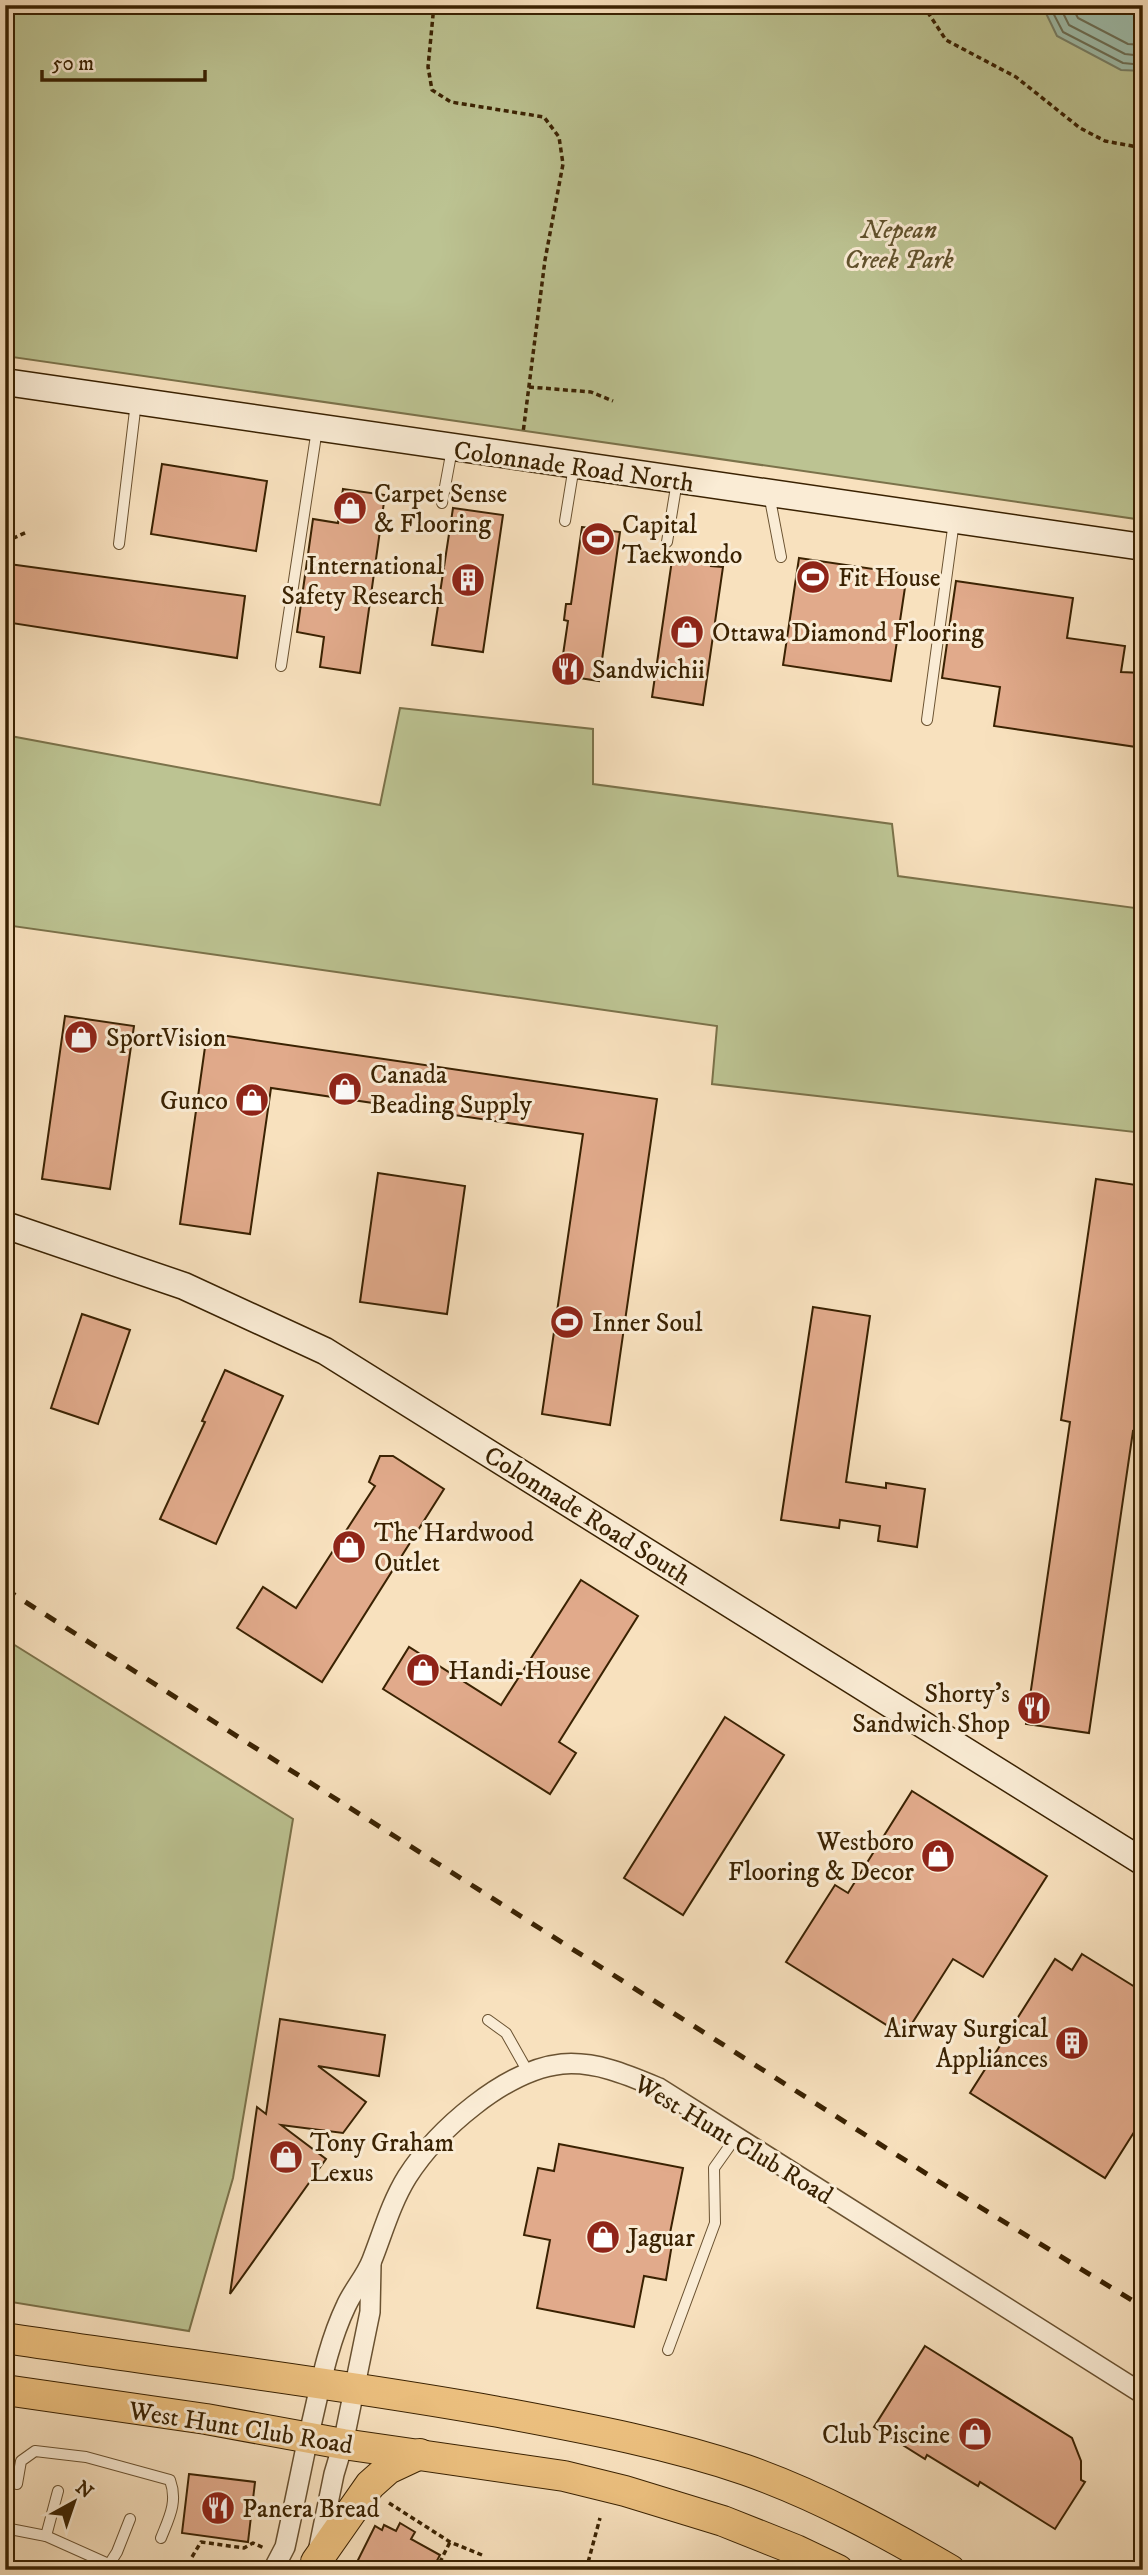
<svg xmlns="http://www.w3.org/2000/svg" width="1148" height="2575" viewBox="0 0 1148 2575" font-family="'IM FELL DW Pica',serif">
  <rect width="100%" height="100%" fill="#f8e1be"/>
  <filter id="stains"><feTurbulence type="fractalNoise" baseFrequency=".00286" numOctaves="4"/><feColorMatrix values="0 0 0 0 .2 0 0 0 0 .09 0 0 0 0 .02 0 0 0 .5 -.17"/></filter>
  <radialGradient id="worn" r=".72"><stop offset=".6" stop-color="#630" stop-opacity="0"/><stop offset="1" stop-color="#630" stop-opacity=".3"/></radialGradient>
  <g fill="#bcc392" stroke="#7b724a" stroke-width="2">
    <polygon points="5,5 1143,5 1143,520 5,356"/>
    <polygon points="400,708 593,729 593,784 892,824 898,876 1143,909 1143,1133 712,1084 717,1026 5,925 5,735 380,805"/>
    <polygon points="5,1639 293,1819 233,2178 189,2331 5,2301"/>
  </g>
  <polygon fill="#9fbeac" stroke="#778068" stroke-width="2" points="1042,5 1143,5 1143,71 1121,70 1057,36"/>
  <g fill="none" stroke-linecap="round" stroke-linejoin="round">
    <g stroke="#6c7057" stroke-width="2">
      <polyline points="1049,5 1063,32 1123,63 1143,65"/>
      <polyline points="1059,5 1069,25 1125,54 1143,56"/>
      <polyline points="1071,5 1078,18 1128,44 1143,45"/>
    </g>
  </g>
  <g fill="#e1aa8b" stroke="#3a2202" stroke-width="2">
    <polygon points="162,464 267,481 256,551 151,534"/>
    <polygon points="343,489 385,495 360,673 320,667 324,637 297,632 313,519 338,523"/>
    <polygon points="453,508 503,515 483,652 432,645"/>
    <polygon points="582,527 620,532 599,681 560,675 568,621 564,620 566,604 571,604"/>
    <polygon points="685,555 712,559 711,566 723,567 703,705 652,697 672,560 684,562"/>
    <polygon points="799,558 907,574 891,681 783,665"/>
    <polygon points="9,564 245,596 237,658 5,622 5,594"/>
    <polygon points="956,581 1073,598 1067,638 1125,646 1121,672 1143,673 1143,748 994,726 1000,687 942,678"/>
    <polygon points="65,1016 134,1026 110,1189 42,1179"/>
    <polygon points="207,1033 657,1099 610,1425 542,1414 583,1134 271,1088 250,1234 180,1224"/>
    <polygon points="378,1173 465,1186 447,1314 360,1302"/>
    <polygon points="1096,1179 1143,1186 1143,1433 1133,1431 1089,1733 1026,1724 1070,1422 1061,1420"/>
    <polygon points="813,1307 870,1316 846,1482 886,1488 886,1483 925,1489 917,1547 878,1541 880,1526 840,1520 839,1528 781,1520"/>
    <polygon points="82,1314 130,1330 98,1424 51,1408"/>
    <polygon points="225,1370 283,1396 216,1544 160,1519 205,1422 202,1421"/>
    <polygon points="380,1456 393,1456 444,1489 322,1682 237,1628 263,1587 296,1608 375,1486 369,1482"/>
    <polygon points="581,1580 638,1616 559,1742 576,1753 550,1794 383,1689 409,1647 501,1705"/>
    <polygon points="725,1717 784,1755 683,1915 624,1878"/>
    <polygon points="912,1791 1047,1876 983,1977 953,1959 904,2036 786,1962 835,1885 848,1893"/>
    <polygon points="1082,1954 1143,1992 1143,2118 1105,2178 970,2093 1055,1959 1072,1970"/>
    <polygon points="280,2019 385,2035 379,2076 318,2066 366,2102 343,2133 281,2125 326,2159 230,2294 257,2107 266,2114"/>
    <polygon points="559,2144 683,2168 668,2243 672,2244 666,2280 644,2276 634,2327 537,2308 550,2240 524,2235 538,2168 554,2171"/>
    <polygon points="925,2346 1072,2438 1081,2461 1081,2480 1085,2482 1055,2529 980,2482 978,2486 927,2455 925,2459 874,2427"/>
    <polygon points="189,2474 255,2482 248,2542 182,2533"/>
    <polygon points="400,2523 415,2532 411,2539 440,2555 432,2570 353,2570 375,2526 382,2530 384,2525 396,2531"/>
  </g>
  <g fill="none" stroke-linecap="round" stroke-linejoin="round">
    <g stroke="#6a5231" stroke-width="12">
      <g id="lane">
        <polyline points="769,494 781,557"/>
        <polyline points="442,503 452,449"/>
        <polyline points="565,521 574,466"/>
        <polyline points="667,542 677,481"/>
        <polyline points="119,544 136,402"/>
        <polyline points="281,666 317,429"/>
        <polyline points="927,720 954,521"/>
        <polyline points="488,2020 506,2033 528,2072"/>
        <polyline points="668,2350 715,2223 714,2168 736,2137"/>
        <path d="M17,2484L21,2461L35,2451L86,2457L170,2480C178,2502 169,2518 161,2538"/>
        <polyline points="5,2528 46,2536 122,2570"/>
        <polyline points="46,2536 58,2491"/>
        <polyline points="110,2563 117,2552 130,2519"/>
      </g>
    </g>
    <g stroke="#6a5231" stroke-width="22">
      <g id="street">
        <polyline points="319,2547 334,2474 343,2444 370,2312 371,2264"/>
        <path d="M273,2570L285,2547C293,2511 300,2475 308,2438C319,2394 326,2348 346,2306C353,2290 366,2276 372,2260C383,2232 391,2203 407,2177C437,2130 505,2070 562,2064C596,2061 628,2075 659,2088L1143,2394"/>
      </g>
    </g>
    <g stroke="#3a2202" stroke-width="29">
      <g id="secondary">
        <polyline points="5,382 1143,547"/>
        <polyline points="5,1225 184,1286 325,1351 1143,1862"/>
      </g>
    </g>
    <g stroke="#3a2202" stroke-width="32">
      <g id="primary">
        <path d="M5,2338C168,2363 331,2382 493,2411C578,2427 663,2442 746,2470C817,2495 885,2532 950,2570"/>
        <polyline points="5,2390 206,2419 343,2444 564,2476 625,2491 723,2521 796,2550 838,2570"/>
        <polyline points="316,2562 370,2485 388,2469 420,2454"/>
      </g>
    </g>
    <g stroke="#3a2202" stroke-width="3.5" stroke-dasharray="5 3.5" stroke-linecap="butt">
      <polyline points="434,5 428,67 432,90 451,102 544,117 559,137 563,164 545,260 523,433"/>
      <polyline points="923,5 946,40 1016,77 1080,128 1105,141 1143,148"/>
      <polyline points="529,387 591,392 613,401"/>
      <polyline points="5,542 27,532"/>
      <polyline points="389,2503 450,2542 482,2555"/>
      <polyline points="192,2557 201,2542 244,2548 253,2543 264,2548"/>
      <polyline points="436,2570 450,2542"/>
      <polyline points="586,2570 600,2518"/>
      <polyline points="743,2570 745,2565"/>
    </g>
    <use href="#lane" stroke="#faecd5" stroke-width="10"/>
    <use href="#street" stroke="#faecd5" stroke-width="19"/>
    <use href="#secondary" stroke="#faecd5" stroke-width="26"/>
    <use href="#primary" stroke="#ecc07f" stroke-width="30"/>
    <polyline stroke="#3a2202" stroke-width="5" stroke-dasharray="12 12" stroke-linecap="butt" points="5,1589 949,2188 1143,2307"/>
  </g>
  <defs>
    <g id="shop-disc" transform="scale(1.75)"><circle r="9.5" fill="#8f2418" stroke="#faecd5"/><path d="M-5-2.5h2.3a2.7 3.5 0 0 1 5.4 0H5L5.5 6h-11ZM-1.5-2.5h3a1.5 2.3 0 0 0-3 0Z" fill="#fff"/></g>
    <g id="stadium-disc" transform="scale(1.75)"><circle r="9.5" fill="#8f2418" stroke="#faecd5"/><path d="M0-5a6.5 5 0 1 0 0 10a6.5 5 0 1 0 0-10ZM-3.5-1.8h7v3.6h-7Z" fill="#fff"/></g>
    <g id="building-disc" transform="scale(1.75)"><circle r="9.5" fill="#8f2418" stroke="#faecd5"/><path d="M-4-6H4V6H1V3H-1V6H-4ZM-2.5-4.3h1.7v1.8h-1.7ZM.8-4.3h1.7v1.8H.8ZM-2.5-1h1.7V.8h-1.7ZM.8-1h1.7V.8H.8Z" fill="#fff"/></g>
    <g id="restaurant-disc" transform="scale(1.75)"><circle r="9.5" fill="#8f2418" stroke="#faecd5"/><path d="M-5-6h1v4h1v-4h1v4h1v-4h1v5L-1.5 .5V6h-2V.5L-5-1ZM5-6V6H3V1.5H1.5Q1.5-4 5-6Z" fill="#fff"/></g>
  </defs>
  <g fill-rule="evenodd">
    <use href="#shop-disc" x="350" y="508"/>
    <use href="#stadium-disc" x="598" y="539"/>
    <use href="#stadium-disc" x="813" y="577"/>
    <use href="#building-disc" x="468" y="580"/>
    <use href="#shop-disc" x="687" y="632"/>
    <use href="#restaurant-disc" x="568" y="669"/>
    <use href="#shop-disc" x="81" y="1037"/>
    <use href="#shop-disc" x="345" y="1089"/>
    <use href="#shop-disc" x="252" y="1100"/>
    <use href="#stadium-disc" x="567" y="1322"/>
    <use href="#shop-disc" x="349" y="1547"/>
    <use href="#shop-disc" x="423" y="1670"/>
    <use href="#restaurant-disc" x="1034" y="1708"/>
    <use href="#shop-disc" x="938" y="1856"/>
    <use href="#building-disc" x="1072" y="2043"/>
    <use href="#shop-disc" x="286" y="2157"/>
    <use href="#shop-disc" x="603" y="2237"/>
    <use href="#shop-disc" x="975" y="2434"/>
    <use href="#restaurant-disc" x="218" y="2508"/>
  </g>
  <g text-anchor="middle" stroke-width="6" stroke-linejoin="round" paint-order="stroke">
    <g font-size="26" font-style="italic" fill="#61522d" stroke="#faecd5">
      <text x="899" y="238">Nepean<tspan x="899" dy="30">Creek Park</tspan></text>
    </g>
    <g font-size="26" fill="#3a2202" stroke="#faecd5">
      <text transform="translate(574 466) rotate(8)" y="9">Colonnade Road North</text>
      <text transform="translate(588 1515) rotate(32)" y="9">Colonnade Road South</text>
      <text transform="translate(734 2139) rotate(31)" y="9">West Hunt Club Road</text>
      <text transform="translate(241 2427) rotate(9)" y="9">West Hunt Club Road</text>
    </g>
    <g font-size="26" fill="#3a2202" stroke="#faecd5" text-anchor="start">
      <text x="374" y="502">Carpet Sense<tspan x="374" dy="30">&amp; Flooring</tspan></text>
      <text x="622" y="533">Capital<tspan x="622" dy="30">Taekwondo</tspan></text>
      <text x="444" y="574" text-anchor="end">International<tspan x="444" dy="30">Safety Research</tspan></text>
      <text x="838" y="586">Fit House</text>
      <text x="712" y="641">Ottawa Diamond Flooring</text>
      <text x="592" y="678">Sandwichii</text>
      <text x="106" y="1046">SportVision</text>
      <text x="370" y="1083">Canada<tspan x="370" dy="30">Beading Supply</tspan></text>
      <text x="228" y="1109" text-anchor="end">Gunco</text>
      <text x="592" y="1331">Inner Soul</text>
      <text x="374" y="1541">The Hardwood<tspan x="374" dy="30">Outlet</tspan></text>
      <text x="448" y="1679">Handi-House</text>
      <text x="1010" y="1702" text-anchor="end">Shorty's<tspan x="1010" dy="30">Sandwich Shop</tspan></text>
      <text x="914" y="1850" text-anchor="end">Westboro<tspan x="914" dy="30">Flooring &amp; Decor</tspan></text>
      <text x="1048" y="2037" text-anchor="end">Airway Surgical<tspan x="1048" dy="30">Appliances</tspan></text>
      <text x="310" y="2151">Tony Graham<tspan x="310" dy="30">Lexus</tspan></text>
      <text x="628" y="2246">Jaguar</text>
      <text x="950" y="2443" text-anchor="end">Club Piscine</text>
      <text x="242" y="2517">Panera Bread</text>
    </g>
  </g>
  <rect width="1148" height="2575" fill="none" stroke="#f8e1be" stroke-width="28"/>
  <rect x="7" y="7" width="1134" height="2561" fill="none" stroke="#3a2202" stroke-width="3.5"/>
  <rect x="14" y="14" width="1120" height="2547" fill="none" stroke="#3a2202" stroke-width="2"/>
  <g transform="translate(74 2502) rotate(40)" stroke="#faecd5" stroke-width="5" paint-order="stroke">
  <path d="M0-5L12 26L0 18L-12 26Z" fill="#3a2202"/>
  <text y="-10" font-size="19" font-weight="bold" text-anchor="middle" fill="#3a2202">N</text>
  </g>
  <path d="M42 70v10h163v-10" fill="none" stroke="#3a2202" stroke-width="3.5"/>
  <text x="52" y="70" font-size="21" fill="#3a2202" stroke="#faecd5" stroke-width="5" paint-order="stroke">50 m</text>
  <rect width="100%" height="100%" filter="url(#stains)"/>
  <rect width="100%" height="100%" fill="url(#worn)"/>
</svg>
